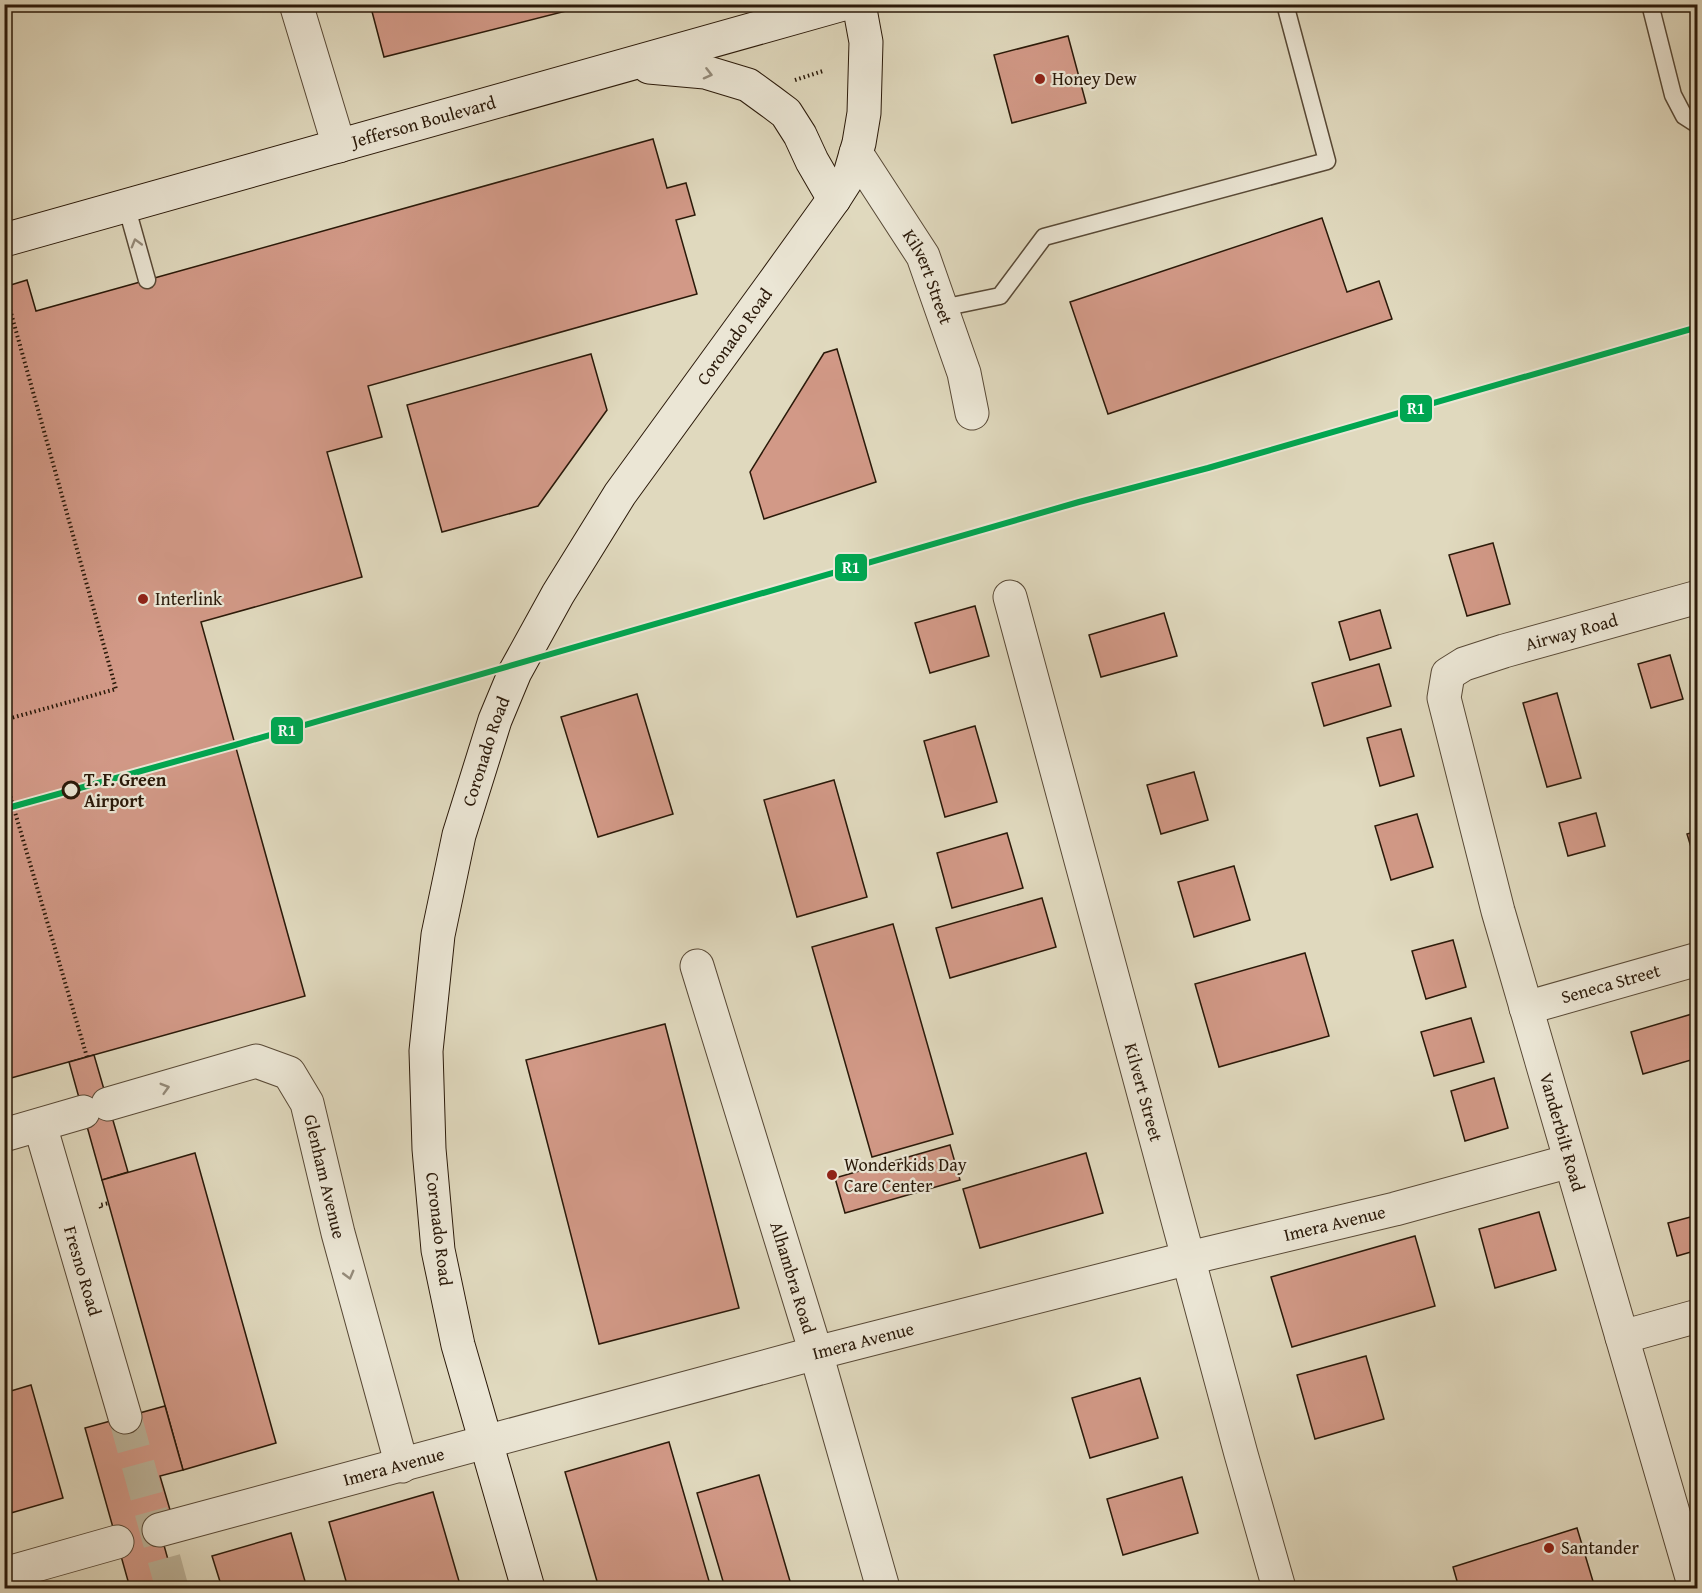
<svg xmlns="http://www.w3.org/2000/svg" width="1702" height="1593" viewBox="0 0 1702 1593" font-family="'Gentium Book Plus',serif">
  <rect width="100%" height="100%" fill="#e0d9be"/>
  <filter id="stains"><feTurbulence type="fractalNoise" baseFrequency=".00333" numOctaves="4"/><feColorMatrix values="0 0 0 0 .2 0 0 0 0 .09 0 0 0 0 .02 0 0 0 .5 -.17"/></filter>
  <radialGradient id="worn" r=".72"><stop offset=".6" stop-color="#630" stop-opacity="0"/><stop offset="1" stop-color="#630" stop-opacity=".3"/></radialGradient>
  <g fill="#d29987" stroke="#2a1909" stroke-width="1.5">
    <polygon points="370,4 573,4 574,9 384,57"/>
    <polygon points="588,4 613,4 589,11"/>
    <polygon points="1068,36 1086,103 1012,123 994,55"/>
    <polygon points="653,139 667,188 686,183 695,215 676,220 697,294 368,386 382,437 327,452 362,577 201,622 305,996 4,1080 4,287 27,280 36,311"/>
    <polygon points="1322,218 1347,292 1379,281 1392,319 1108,414 1070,302"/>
    <polygon points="837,349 876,482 764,519 750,472 824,353"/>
    <polygon points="591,354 607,410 538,506 442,532 407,405"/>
    <polygon points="1493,543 1510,604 1467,616 1449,555"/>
    <polygon points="975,606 989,656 930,673 915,623"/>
    <polygon points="1380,610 1391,648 1350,660 1339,622"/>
    <polygon points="1164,613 1177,656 1101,677 1089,635"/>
    <polygon points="1670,655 1683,699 1651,708 1638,664"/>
    <polygon points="1379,664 1391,706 1324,726 1312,683"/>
    <polygon points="1557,693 1581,778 1547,787 1523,703"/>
    <polygon points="637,694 673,814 598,837 561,717"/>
    <polygon points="975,726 997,802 945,817 924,741"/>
    <polygon points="1401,729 1414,776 1380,786 1367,738"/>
    <polygon points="1194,772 1208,820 1161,834 1147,785"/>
    <polygon points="834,780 867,897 797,917 764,800"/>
    <polygon points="1596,813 1605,846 1568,856 1559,823"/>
    <polygon points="1417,814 1433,867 1391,880 1375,826"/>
    <polygon points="1698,831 1698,870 1687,834"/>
    <polygon points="1007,833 1023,888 952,908 937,853"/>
    <polygon points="1234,866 1250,920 1194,937 1178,882"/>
    <polygon points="1042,898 1056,947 950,978 936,928"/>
    <polygon points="893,924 953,1134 872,1157 812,947"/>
    <polygon points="1453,940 1466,987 1426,999 1412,951"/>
    <polygon points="1305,953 1329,1036 1219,1067 1195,984"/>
    <polygon points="1692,1014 1698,1033 1698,1058 1643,1074 1631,1032"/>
    <polygon points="1471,1018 1484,1062 1434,1076 1421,1032"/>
    <polygon points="665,1024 739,1308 599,1344 526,1060"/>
    <polygon points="94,1055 128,1172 102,1180 69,1062"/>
    <polygon points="1494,1078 1508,1128 1465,1141 1451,1091"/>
    <polygon points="950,1145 960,1180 845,1213 835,1178"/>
    <polygon points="195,1153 276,1443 183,1470 102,1180"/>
    <polygon points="1086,1153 1103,1213 980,1248 963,1189"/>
    <polygon points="1539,1212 1556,1270 1495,1288 1479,1229"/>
    <polygon points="1698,1215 1698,1250 1677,1256 1668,1223"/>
    <polygon points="1415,1236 1435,1306 1292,1347 1271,1277"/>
    <polygon points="1366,1356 1384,1419 1315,1439 1297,1375"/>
    <polygon points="1140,1378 1158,1438 1090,1458 1072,1398"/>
    <polygon points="31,1385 63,1498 4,1515 4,1393"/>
    <polygon points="165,1406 183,1470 160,1476 173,1520 158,1524 176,1588 130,1588 85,1428"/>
    <polygon points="669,1442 711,1588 599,1588 565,1472"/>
    <polygon points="759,1475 792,1588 725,1588 697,1493"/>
    <polygon points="1182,1477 1198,1533 1123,1555 1107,1499"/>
    <polygon points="433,1492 461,1588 348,1588 329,1522"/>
    <polygon points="1577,1528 1595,1588 1459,1588 1453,1567"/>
    <polygon points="291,1533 307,1588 222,1588 212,1556"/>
  </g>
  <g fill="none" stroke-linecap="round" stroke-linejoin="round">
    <polyline stroke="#bcb39a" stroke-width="33" stroke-dasharray="33 16" stroke-linecap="butt" points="125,1417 172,1588"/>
    <g stroke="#584936" stroke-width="19">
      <g id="lane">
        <polyline points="1650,4 1673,95 1684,116 1698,125"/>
        <polyline points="126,205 147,280"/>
        <polyline points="942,308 1000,296 1044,237 1327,161 1285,4"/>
      </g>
    </g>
    <g stroke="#584936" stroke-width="35">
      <g id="street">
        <polyline points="296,4 339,146"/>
        <path id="s1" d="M856,153L923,256L964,373L972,413"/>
        <path id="s2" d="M1010,597L1241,1454L1279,1588"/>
        <path id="s3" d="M697,966L816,1353L883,1588"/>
        <path id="s4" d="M1526,1008L1698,959"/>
        <path id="s5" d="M108,1104L256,1061L289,1073L307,1103L338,1233L402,1466"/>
        <path id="s6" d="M40,1125L125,1417"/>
        <polyline points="4,1135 83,1112"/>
        <polyline points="1622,1337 1698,1316"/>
        <path id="s7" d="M159,1530L816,1353L1189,1258L1395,1209L1570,1161"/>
        <polyline points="4,1574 117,1542"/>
        <path id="s8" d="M1695,1588L1498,911L1444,698L1448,674L1464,664L1504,651L1698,597"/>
      </g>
    </g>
    <g stroke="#2a1909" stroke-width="35">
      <g id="secondary">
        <polyline points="649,67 705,72 748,85 770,101 786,113 800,135 812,161 834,199"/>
        <path id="s9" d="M4,240L843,4"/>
        <path id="s10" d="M528,1588L458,1345L438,1250L429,1149L426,1051L438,935L459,835L495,720L515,672L558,594L620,494L772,285L834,199L850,174L859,143L864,113L866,42L859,4"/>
      </g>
    </g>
    <g stroke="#2a1909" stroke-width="4" stroke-dasharray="1.5 3" stroke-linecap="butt">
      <polyline points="795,80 823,71"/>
      <polyline points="4,288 116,689 4,720"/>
      <polyline points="4,775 87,1057"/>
      <polyline points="101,1208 100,1205 109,1203"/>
    </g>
    <use href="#lane" stroke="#ebe6d5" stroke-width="16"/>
    <use href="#street" stroke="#ebe6d5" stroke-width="33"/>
    <use href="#secondary" stroke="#ebe6d5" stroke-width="33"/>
    <g stroke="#ebe6d5" stroke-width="10">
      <polyline id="rail-1" points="4,809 235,745 1079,502 1208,468 1698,327"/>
    </g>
    <use href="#rail-1" stroke="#00a651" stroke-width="6"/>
  </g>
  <defs><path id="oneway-chevron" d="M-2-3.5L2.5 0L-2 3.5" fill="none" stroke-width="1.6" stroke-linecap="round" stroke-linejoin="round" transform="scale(1.5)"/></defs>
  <g stroke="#948a79">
    <use href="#oneway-chevron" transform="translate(708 74) rotate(14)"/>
    <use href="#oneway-chevron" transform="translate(136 243) rotate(-106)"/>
    <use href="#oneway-chevron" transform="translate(165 1088) rotate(-16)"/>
    <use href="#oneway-chevron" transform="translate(349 1275) rotate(75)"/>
  </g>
  <g fill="#8f2418" stroke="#ebe6d5" stroke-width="2">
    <circle cx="1040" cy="79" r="6"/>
    <circle cx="143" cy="599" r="6"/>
    <circle cx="832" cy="1175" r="6"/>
    <circle cx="1549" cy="1548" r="6"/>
  </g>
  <circle fill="#ebe6d5" stroke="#2a1909" stroke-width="3" cx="71" cy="790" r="8"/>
  <g text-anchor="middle" stroke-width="4.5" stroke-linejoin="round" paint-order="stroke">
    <g font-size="18" fill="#2a1909" stroke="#ebe6d5" text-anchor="start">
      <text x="1052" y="85">Honey Dew</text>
      <text x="155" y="605">Interlink</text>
      <text x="844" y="1171">Wonderkids Day<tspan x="844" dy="21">Care Center</tspan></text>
      <text x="1561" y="1554">Santander</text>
    </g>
    <g font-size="18" fill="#2a1909" stroke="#ebe6d5">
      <text dy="6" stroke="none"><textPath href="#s9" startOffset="436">Jefferson Boulevard</textPath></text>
      <text dy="6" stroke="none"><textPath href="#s1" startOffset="144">Kilvert Street</textPath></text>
      <text dy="6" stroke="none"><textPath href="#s10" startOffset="1342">Coronado Road</textPath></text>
      <text dy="6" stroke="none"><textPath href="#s8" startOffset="1080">Airway Road</textPath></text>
      <text dy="6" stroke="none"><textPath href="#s10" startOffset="856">Coronado Road</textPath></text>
      <text dy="6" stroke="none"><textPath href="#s4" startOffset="88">Seneca Street</textPath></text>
      <text dy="6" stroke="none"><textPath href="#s2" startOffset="513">Kilvert Street</textPath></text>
      <text transform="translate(1562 1132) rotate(74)" y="6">Vanderbilt Road</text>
      <text dy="6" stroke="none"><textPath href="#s5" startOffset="300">Glenham Avenue</textPath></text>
      <text dy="6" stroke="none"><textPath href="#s7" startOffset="1215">Imera Avenue</textPath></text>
      <text transform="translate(439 1229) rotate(83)" y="6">Coronado Road</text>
      <text dy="6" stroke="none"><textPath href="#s6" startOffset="152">Fresno Road</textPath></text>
      <text dy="6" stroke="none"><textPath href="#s3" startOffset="326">Alhambra Road</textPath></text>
      <text dy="6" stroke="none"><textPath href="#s7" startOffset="729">Imera Avenue</textPath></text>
      <text dy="6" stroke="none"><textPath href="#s7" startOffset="243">Imera Avenue</textPath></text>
    </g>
    <g font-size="18" font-weight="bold" fill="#2a1909" stroke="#ebe6d5" text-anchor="start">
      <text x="84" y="786">T. F. Green<tspan x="84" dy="21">Airport</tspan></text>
    </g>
  </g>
  <g stroke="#ebe6d5" stroke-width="2">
    <rect x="1399" y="394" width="34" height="29" rx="6" fill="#00a651"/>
    <rect x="834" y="553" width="34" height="29" rx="6" fill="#00a651"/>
    <rect x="270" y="716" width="34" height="29" rx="6" fill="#00a651"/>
  </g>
  <g font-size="16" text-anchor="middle" font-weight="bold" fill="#fff">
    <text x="1416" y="414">R1</text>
    <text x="851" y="573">R1</text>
    <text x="287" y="736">R1</text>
  </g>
  <rect width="1702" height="1593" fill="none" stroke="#e0d9be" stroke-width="24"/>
  <rect x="6" y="6" width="1690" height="1581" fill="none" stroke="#2a1909" stroke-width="3"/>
  <rect x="12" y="12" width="1678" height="1569" fill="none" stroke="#2a1909" stroke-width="1.5"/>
  <rect width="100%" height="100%" filter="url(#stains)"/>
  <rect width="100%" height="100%" fill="url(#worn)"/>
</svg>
